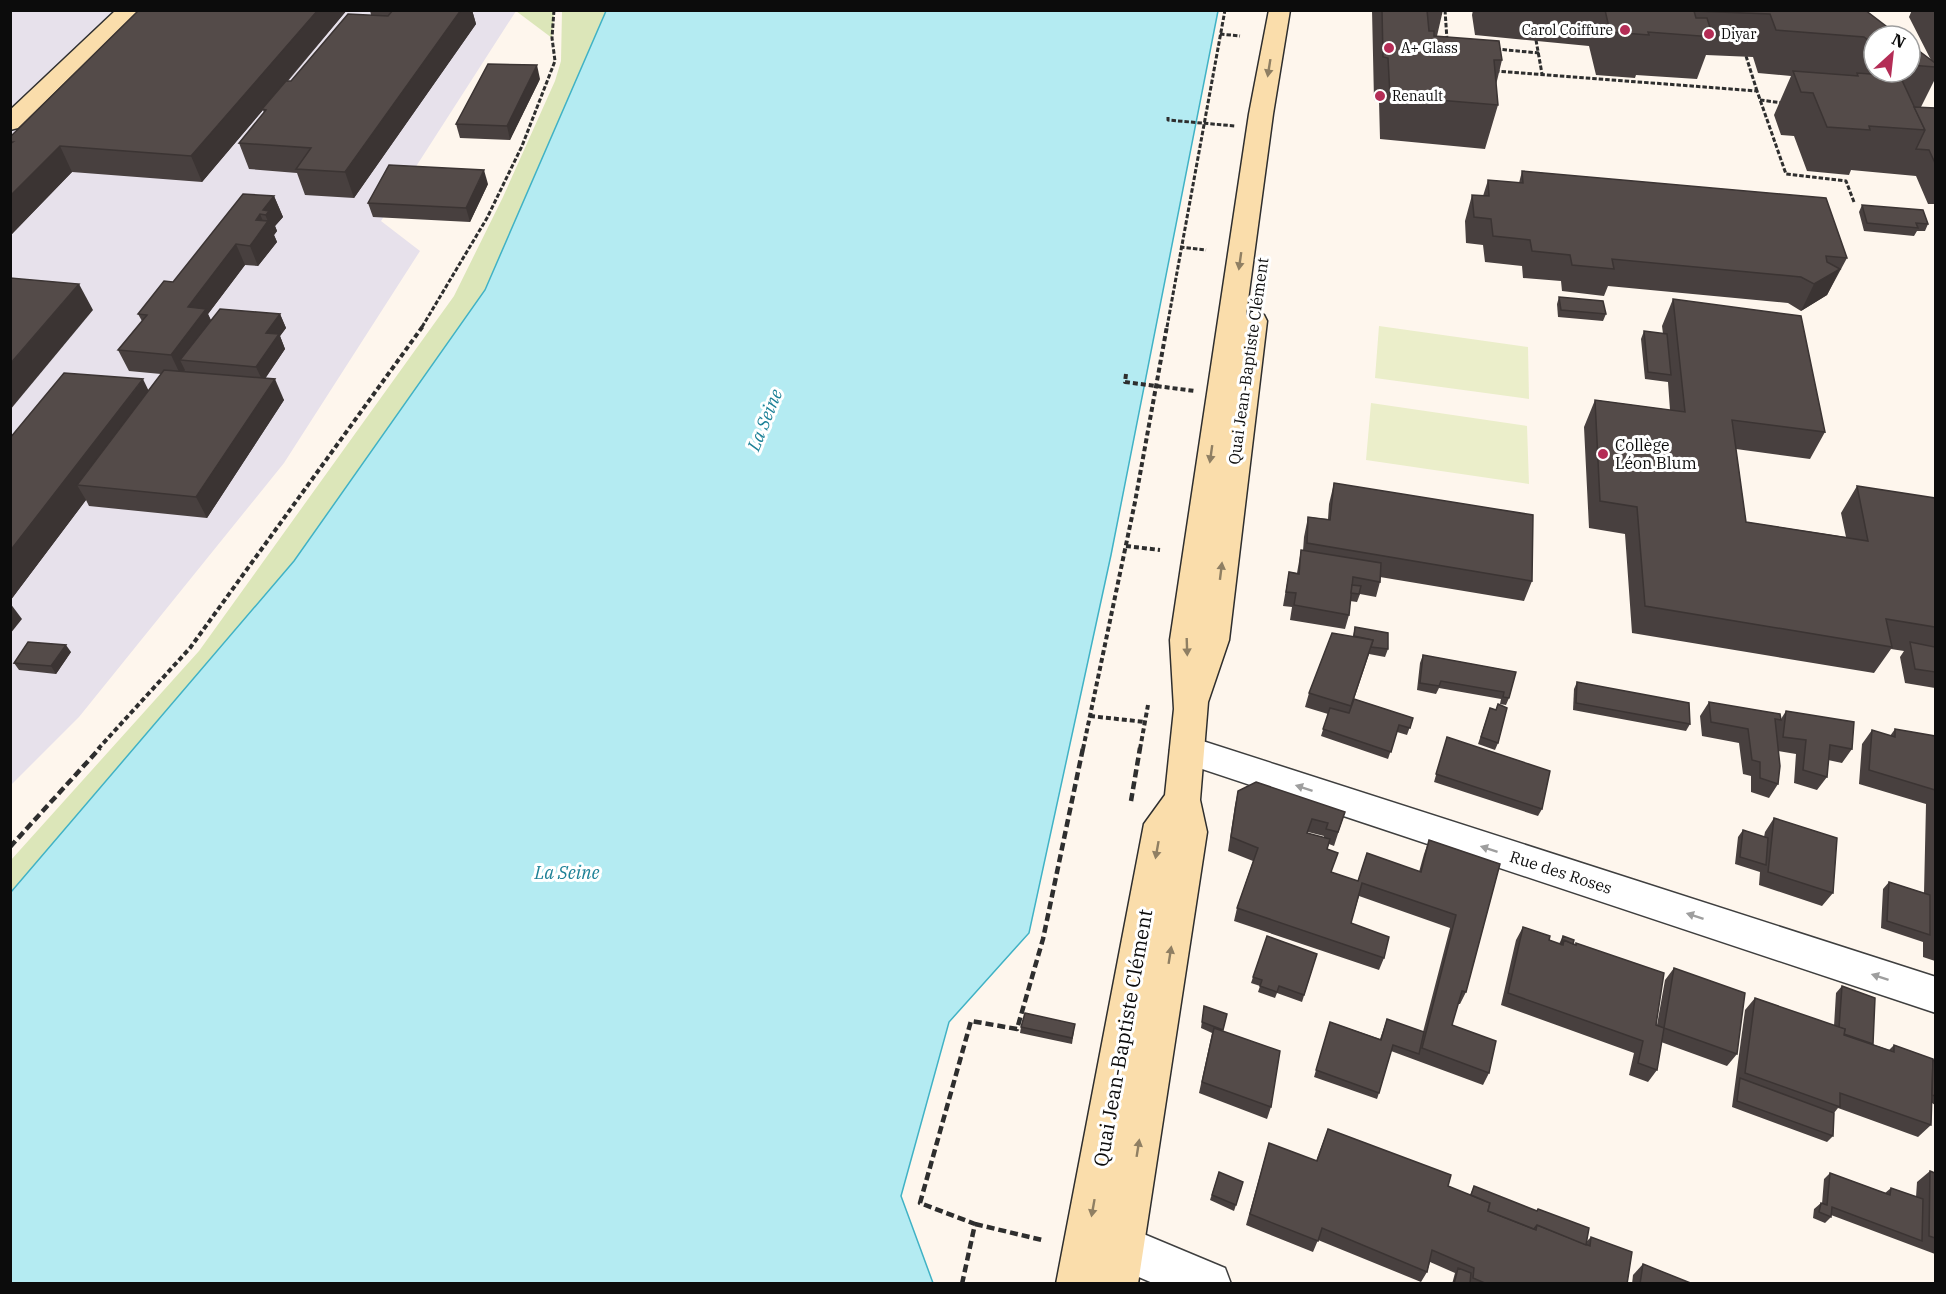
<svg xmlns="http://www.w3.org/2000/svg" width="1946" height="1294" viewBox="0 0 1946 1294" font-family="'IBM Plex Serif',serif">
  <rect width="100%" height="100%" fill="#fef6ed"/>
  <polygon fill="#e7e1eb" points="11,11 516,11 381,221 420,251 284,463 79,717 11,785"/>
  <g fill="#dce6b9">
    <polygon points="516,11 554,11 552,38"/>
    <polygon points="562,11 606,11 485,290 294,561 11,892 11,860 199,651 454,296 503,197 555,81 561,61"/>
  </g>
  <g fill="#ebeeca">
    <polygon points="1379,326 1528,347 1529,399 1375,378"/>
    <polygon points="1371,403 1527,426 1529,484 1366,460"/>
  </g>
  <polygon fill="#b4ebf2" stroke="#40b2c5" stroke-width="1.5" points="606,11 1218,11 1111,555 1029,933 949,1022 901,1196 933,1283 11,1283 11,892 294,561 485,290"/>
  <g fill="none" stroke-linecap="round" stroke-linejoin="round">
    <g stroke="#3f3f3f" stroke-width="3">
      <g id="minor">
        <polygon points="1187,736 1936,977 1936,1013 1175,760 1170,750 1175,740"/>
        <polygon points="1122,1225 1225,1268 1231,1284 1155,1284 1106,1263 1100,1247 1106,1231"/>
      </g>
    </g>
    <g stroke="#2e2e2e" stroke-width="3">
      <g id="secondary">
        <polygon points="116,10 139,10 18,128 10,130 10,110"/>
        <polygon points="1269,10 1290,10 1273,114 1246,315 1254,313 1264,315 1267,321 1229,640 1208,702 1200,800 1207,832 1138,1284 1056,1284 1144,824 1165,795 1174,709 1170,640 1249,114"/>
      </g>
    </g>
    <g stroke="#2e2e2e" stroke-width="3" stroke-dasharray="4.5 2" stroke-linecap="butt">
      <polyline points="1445,10 1447,40"/>
      <polyline points="1220,34 1240,36"/>
      <polyline points="1536,40 1542,74"/>
      <polyline points="1496,49 1539,53"/>
      <polyline points="1746,56 1757,91"/>
      <polyline points="1495,71 1757,91 1786,174 1846,181 1854,202"/>
      <polyline points="1760,100 1783,103"/>
      <polyline points="1180,247 1206,250"/>
      <polyline points="422,327 487,218 522,146 555,61 552,38 554,10"/>
      <polyline points="1167,327 1225,10"/>
    </g>
    <g stroke="#2e2e2e" stroke-width="4" stroke-dasharray="5 3" stroke-linecap="butt">
      <polyline points="1126,546 1160,550"/>
      <polyline points="1090,716 1145,722"/>
      <polyline points="98,749 190,648 423,326"/>
      <polyline points="1083,749 1135,502 1167,326"/>
      <polyline points="1140,749 1148,705"/>
    </g>
    <g stroke="#2e2e2e" stroke-width="4.5" stroke-dasharray="8 4" stroke-linecap="butt">
      <polyline points="1131,801 1140,748"/>
      <polyline points="10,847 100,748"/>
      <polyline points="975,1224 1042,1240"/>
      <polyline points="962,1284 975,1224 920,1203 971,1021 1017,1029 1043,939 1083,748"/>
    </g>
    <use href="#minor" fill="#fff" fill-rule="evenodd"/>
    <use href="#secondary" fill="#faddab" fill-rule="evenodd"/>
    <polyline stroke="#2e2e2e" stroke-width="3" stroke-dasharray="4.5 2" stroke-linecap="butt" points="1168,117 1168,120 1235,126"/>
    <polyline stroke="#2e2e2e" stroke-width="4" stroke-dasharray="5 3" stroke-linecap="butt" points="1126,374 1125,382 1195,391"/>
  </g>
  <g fill="#48403f" fill-rule="evenodd">
    <polygon points="139,10 347,10 288,81 291,81 371,15 370,10 472,10 476,24 354,198 305,195 297,173 249,169 239,143 264,113 263,110 202,182 72,172 10,236 10,137"/>
    <polygon points="1372,10 1443,10 1437,36 1502,60 1496,85 1498,105 1485,149 1380,139 1379,101 1374,100"/>
    <polygon points="1473,10 1865,10 1874,36 1874,72 1910,72 1910,44 1931,60 1909,17 1912,10 1935,10 1935,79 1921,107 1935,108 1935,204 1928,204 1916,176 1851,170 1849,175 1807,171 1794,136 1781,135 1774,115 1791,76 1758,73 1753,57 1706,55 1697,79 1636,75 1635,78 1596,75 1589,46 1475,35 1472,15"/>
    <polygon points="540,79 510,140 460,138 456,124"/>
    <polygon points="1522,171 1847,258 1827,295 1801,311 1788,303 1608,286 1604,296 1562,291 1561,281 1523,278 1522,266 1485,262 1483,245 1466,243 1465,221 1472,195 1483,196 1488,180 1519,183"/>
    <polygon points="488,184 470,222 373,217 368,203"/>
    <polygon points="274,196 283,217 275,226 277,231 274,235 277,242 258,266 245,265 208,314 211,320 280,314 286,328 280,336 285,349 265,378 284,400 207,518 89,506 86,500 10,601 10,438 148,391 161,374 129,371 118,350 142,321 138,314"/>
    <polygon points="1862,205 1928,224 1925,231 1917,231 1914,236 1864,231 1859,212"/>
    <polygon points="1559,297 1606,314 1603,321 1558,317 1557,304"/>
    <polygon points="1673,299 1825,432 1810,459 1736,449 1746,522 1846,537 1841,513 1857,486 1935,498 1935,688 1905,683 1900,657 1904,651 1891,649 1874,673 1632,633 1625,534 1589,528 1584,427 1595,400 1670,410 1668,382 1645,379 1641,339 1644,331 1663,334 1662,326"/>
    <polygon points="1334,483 1532,581 1524,601 1380,577 1380,582 1376,597 1360,594 1357,602 1350,601 1349,615 1345,629 1290,620 1292,607 1283,606 1289,572 1297,573 1301,550 1303,551 1304,537 1308,517 1328,519 1329,504"/>
    <polygon points="1355,627 1388,649 1385,657 1369,654 1354,699 1413,718 1407,735 1397,732 1388,759 1321,736 1328,714 1305,707 1309,693 1353,636"/>
    <polygon points="71,652 56,674 19,670 14,663"/>
    <polygon points="1423,655 1516,672 1509,698 1506,705 1500,704 1501,699 1439,688 1436,694 1417,690 1420,663"/>
    <polygon points="1577,682 1690,724 1686,731 1573,710 1574,689"/>
    <polygon points="1709,702 1781,719 1786,711 1852,749 1842,763 1828,760 1827,777 1817,790 1794,783 1796,754 1778,751 1778,784 1769,798 1751,792 1751,776 1743,774 1739,743 1702,736 1700,716"/>
    <polygon points="1498,704 1498,743 1495,750 1478,744 1490,708 1496,710"/>
    <polygon points="1895,729 1935,736 1935,961 1923,957 1923,942 1881,928 1883,889 1889,882 1924,893 1926,804 1859,784 1862,744 1872,730 1890,736"/>
    <polygon points="1447,737 1542,809 1538,816 1434,782"/>
    <path d="M1238,791L1345,812L1334,846L1329,844L1327,849L1331,872L1358,881L1367,853L1419,872L1424,854L1429,840L1500,864L1466,992L1460,1004H1458L1452,1025L1489,1073L1483,1085L1391,1051L1379,1093L1377,1099L1314,1077L1330,1022L1380,1039L1387,1019L1423,1032L1450,928L1359,896L1351,923L1384,958L1379,970L1234,921L1237,908L1253,861L1228,851L1235,805ZM1308,832L1324,836V838L1308,833Z"/>
    <polygon points="1774,818 1833,893 1822,906 1759,885 1760,872 1735,864 1738,837 1743,830 1764,837 1765,832"/>
    <polygon points="1523,927 1549,940 1559,944 1563,936 1573,944 1657,1025 1665,980 1674,968 1737,1054 1727,1066 1661,1042 1657,1070 1648,1082 1629,1075 1634,1053 1501,1005 1516,940"/>
    <polygon points="1317,954 1302,1002 1277,993 1275,998 1258,992 1260,986 1251,983 1253,977"/>
    <polygon points="1842,986 1872,1044 1889,1050 1894,1045 1935,1061 1935,1105 1932,1103 1931,1125 1918,1137 1838,1108 1834,1113 1833,1136 1827,1142 1732,1107 1745,1010 1755,998 1834,1026 1836,993"/>
    <polygon points="1204,1006 1227,1014 1222,1031 1271,1107 1267,1119 1199,1093 1212,1033 1201,1028"/>
    <polygon points="1021,1027 1074,1031 1072,1044 1020,1033"/>
    <polygon points="1328,1129 1448,1186 1470,1195 1474,1186 1536,1211 1538,1209 1587,1241 1591,1237 1627,1284 1452,1284 1455,1273 1430,1262 1427,1272 1421,1282 1318,1240 1313,1252 1246,1225 1269,1143 1316,1161"/>
    <polygon points="1930,1171 1935,1173 1935,1254 1831,1215 1831,1217 1825,1223 1813,1218 1814,1209 1821,1203 1822,1204 1824,1179 1830,1173 1885,1193 1891,1188 1916,1197 1917,1182"/>
    <polygon points="1219,1172 1236,1205 1234,1211 1210,1200"/>
    <polygon points="1643,1264 1693,1284 1632,1284 1633,1275"/>
  </g>
  <g fill="#3b3433">
    <polygon points="318,10 347,10 263,109 262,109 263,110 202,182 191,156"/>
    <polygon points="461,10 472,10 476,24 354,198 345,172"/>
    <polygon points="537,65 540,79 510,140 507,126"/>
    <polygon points="60,146 72,172 10,236 10,196"/>
    <polygon points="484,170 488,184 470,222 466,208"/>
    <polygon points="274,196 283,217 275,226 277,231 274,235 263,210"/>
    <polygon points="260,214 265,226 268,221 277,242 258,266 250,246 256,220"/>
    <polygon points="236,244 245,265 208,314 215,330 180,360 185,370 181,376 171,355 188,307"/>
    <polygon points="1840,269 1827,295 1801,311 1814,284"/>
    <polygon points="79,284 93,310 10,410 10,364"/>
    <polygon points="280,314 286,328 280,336 285,349 263,382 256,367 266,333"/>
    <polygon points="143,379 156,406 77,485 86,500 10,601 10,551"/>
    <polygon points="275,379 284,400 207,518 196,497"/>
    <polygon points="10,603 22,619 10,634"/>
    <polygon points="66,645 71,652 56,674 51,666"/>
  </g>
  <g fill="#544b49" stroke="#3b3433" stroke-width="1.5">
    <polygon points="139,10 318,10 191,156 60,146 10,196 10,144 13,142 10,142 10,137"/>
    <polygon points="393,10 461,10 345,172 296,169 311,148 239,143 266,110 262,109 286,81 291,81 348,14 388,16"/>
    <polygon points="1382,10 1427,10 1429,31 1434,31 1434,36 1499,41 1502,60 1494,60 1498,105 1390,96 1388,58 1383,57"/>
    <polygon points="1605,10 1865,10 1899,36 1874,36 1874,45 1864,37 1776,30 1770,14 1694,11 1696,18 1707,18 1713,37 1648,32 1649,35 1610,32"/>
    <polygon points="1910,44 1935,63 1935,67 1910,65"/>
    <polygon points="488,64 537,65 507,126 456,124"/>
    <polygon points="1793,71 1858,76 1857,73 1900,76 1925,130 1869,126 1870,130 1827,127 1813,93 1801,92"/>
    <polygon points="1914,107 1935,108 1935,163 1929,150 1916,149 1925,130"/>
    <polygon points="389,165 484,170 466,208 368,203"/>
    <polygon points="1522,171 1826,198 1847,258 1826,256 1827,262 1840,269 1814,284 1801,277 1612,259 1614,269 1572,265 1570,255 1532,251 1530,240 1493,236 1491,219 1474,217 1472,195 1489,196 1488,180 1523,183"/>
    <polygon points="243,194 274,196 263,210 269,211 266,215 260,214 256,220 268,221 250,246 236,244 188,307 206,309 171,355 118,350 147,315 138,314 164,281 173,282"/>
    <polygon points="1862,205 1923,210 1928,224 1916,223 1918,228 1867,223"/>
    <polygon points="10,278 79,284 10,364"/>
    <polygon points="1559,297 1603,301 1606,314 1561,310"/>
    <polygon points="1673,299 1801,316 1825,432 1732,420 1746,522 1868,541 1857,486 1935,498 1935,627 1886,619 1892,647 1645,606 1637,507 1600,501 1595,400 1685,412"/>
    <polygon points="220,309 280,314 266,333 279,334 256,367 180,360"/>
    <polygon points="1644,331 1667,334 1671,375 1648,372"/>
    <polygon points="164,370 275,379 196,497 77,485"/>
    <polygon points="64,373 143,379 10,551 10,438"/>
    <polygon points="1334,483 1533,515 1532,581 1307,543 1308,517 1330,520"/>
    <polygon points="1301,550 1381,563 1380,582 1353,577 1349,615 1294,605 1296,593 1286,592 1289,572 1299,574"/>
    <polygon points="1352,585 1361,586 1359,594 1351,593"/>
    <polygon points="1355,627 1388,633 1388,649 1371,647 1373,640 1354,636"/>
    <polygon points="1332,633 1373,640 1351,706 1309,693"/>
    <polygon points="28,642 66,645 51,666 14,663"/>
    <polygon points="1910,642 1935,647 1935,672 1915,669"/>
    <polygon points="1423,655 1516,672 1509,698 1503,697 1504,692 1441,681 1439,686 1420,683"/>
    <polygon points="1577,682 1689,703 1690,724 1576,703"/>
    <polygon points="1354,699 1413,718 1410,728 1399,725 1391,752 1323,729 1330,708 1349,713"/>
    <polygon points="1709,702 1780,714 1781,720 1775,719 1780,766 1778,784 1760,778 1760,762 1752,760 1748,729 1711,722"/>
    <polygon points="1498,704 1507,708 1498,743 1481,737 1490,708 1496,710"/>
    <polygon points="1786,711 1854,722 1852,749 1830,745 1827,777 1803,770 1806,740 1783,737"/>
    <polygon points="1895,729 1935,736 1935,790 1869,770 1872,730 1895,737"/>
    <polygon points="1447,737 1550,771 1542,809 1436,774"/>
    <polygon points="1256,782 1345,812 1338,832 1326,829 1328,823 1312,819 1307,833 1330,839 1327,849 1338,853 1331,872 1358,881 1367,853 1421,872 1429,840 1500,864 1466,992 1462,991 1452,1025 1496,1041 1489,1073 1422,1048 1456,915 1362,883 1351,923 1389,937 1384,958 1237,908 1258,848 1231,837 1238,791"/>
    <polygon points="1774,818 1837,838 1833,893 1768,872"/>
    <polygon points="1743,830 1768,838 1766,865 1740,857"/>
    <polygon points="1889,882 1930,895 1930,935 1887,921"/>
    <polygon points="1523,927 1550,936 1549,940 1563,945 1564,940 1576,945 1576,943 1664,973 1656,1025 1664,1028 1657,1070 1638,1063 1643,1041 1508,993"/>
    <polygon points="1267,936 1317,954 1304,995 1279,986 1277,992 1260,986 1262,980 1253,977"/>
    <polygon points="1563,936 1574,940 1573,944 1564,940 1561,945"/>
    <polygon points="1674,968 1745,993 1737,1054 1664,1028"/>
    <polygon points="1842,986 1875,998 1873,1044 1844,1034 1845,1029 1839,1028"/>
    <polygon points="1755,998 1845,1029 1844,1035 1894,1052 1894,1045 1933,1059 1931,1125 1840,1093 1840,1107 1745,1073"/>
    <polygon points="1204,1006 1227,1014 1223,1030 1202,1022"/>
    <polygon points="1025,1013 1075,1024 1072,1038 1021,1027"/>
    <polygon points="1387,1019 1424,1032 1419,1054 1393,1045 1379,1093 1316,1070 1330,1022 1381,1040"/>
    <polygon points="1214,1028 1280,1051 1271,1107 1202,1082"/>
    <polygon points="1933,1060 1935,1061 1935,1096 1932,1095"/>
    <polygon points="1740,1078 1834,1113 1833,1136 1737,1101"/>
    <polygon points="1328,1129 1451,1175 1448,1186 1490,1203 1488,1211 1536,1230 1537,1225 1590,1246 1591,1237 1632,1252 1627,1284 1487,1284 1473,1278 1474,1268 1432,1250 1427,1272 1322,1228 1318,1241 1250,1214 1269,1143 1317,1161"/>
    <polygon points="1930,1171 1935,1173 1935,1238 1929,1236"/>
    <polygon points="1219,1172 1243,1182 1236,1205 1212,1195"/>
    <polygon points="1830,1173 1890,1195 1891,1188 1923,1199 1922,1241 1832,1207 1831,1217 1819,1212 1821,1203 1827,1205"/>
    <polygon points="1474,1186 1537,1211 1538,1209 1589,1228 1586,1245 1537,1225 1534,1229 1488,1211 1490,1203 1471,1195"/>
    <polygon points="1643,1264 1693,1284 1640,1284"/>
    <polygon points="1458,1268 1471,1273 1470,1283 1471,1284 1454,1284"/>
  </g>
  <defs><path id="oneway-solid" d="M-6-.8H1V-3.2L6.5 0L1 3.2V.8H-6Z" transform="scale(1.5)"/></defs>
  <g fill="#8f7f63">
    <use href="#oneway-solid" transform="translate(1269 68) rotate(99)"/>
    <use href="#oneway-solid" transform="translate(1240 261) rotate(98)"/>
    <use href="#oneway-solid" transform="translate(1211 454) rotate(98)"/>
    <use href="#oneway-solid" transform="translate(1221 571) rotate(-83)"/>
    <use href="#oneway-solid" transform="translate(1187 647) rotate(88)"/>
    <use href="#oneway-solid" transform="translate(1157 850) rotate(100)"/>
    <use href="#oneway-solid" transform="translate(1170 955) rotate(-81)"/>
    <use href="#oneway-solid" transform="translate(1138 1148) rotate(-81)"/>
    <use href="#oneway-solid" transform="translate(1093 1208) rotate(100)"/>
  </g>
  <g fill="#9e9e9e">
    <use href="#oneway-solid" transform="translate(1304 788) rotate(-162)"/>
    <use href="#oneway-solid" transform="translate(1489 849) rotate(-162)"/>
    <use href="#oneway-solid" transform="translate(1695 916) rotate(-162)"/>
    <use href="#oneway-solid" transform="translate(1880 977) rotate(-162)"/>
  </g>
  <g fill="#b42d56" stroke="#fff" stroke-width="2">
    <circle cx="1625" cy="30" r="6"/>
    <circle cx="1709" cy="34" r="6"/>
    <circle cx="1389" cy="48" r="6"/>
    <circle cx="1380" cy="96" r="6"/>
    <circle cx="1603" cy="454" r="6"/>
  </g>
  <g text-anchor="middle" stroke-width="6" stroke-linejoin="round" paint-order="stroke">
    <g font-size="14" fill="#0c0c0c" stroke="#fff" text-anchor="start">
      <text x="1613" y="35" text-anchor="end">Carol Coiffure</text>
      <text x="1721" y="39">Diyar</text>
      <text x="1401" y="53">A+ Glass</text>
      <text x="1392" y="101">Renault</text>
    </g>
    <g font-size="16" fill="#0c0c0c" stroke="#fff">
      <text transform="translate(1248 361) rotate(-82)" y="6">Quai Jean-Baptiste Clément</text>
      <text transform="translate(1561 872) rotate(18)" y="6">Rue des Roses</text>
    </g>
    <g font-size="16" fill="#0c0c0c" stroke="#fff" text-anchor="start">
      <text x="1615" y="451">Collège<tspan x="1615" dy="18">Léon Blum</tspan></text>
    </g>
    <g font-size="18" font-style="italic" fill="#1d8197" stroke="#fff">
      <text transform="translate(765 420) rotate(-68)" y="6">La Seine</text>
      <text x="567" y="879">La Seine</text>
    </g>
    <g font-size="20" fill="#0c0c0c" stroke="#fff">
      <text transform="translate(1123 1038) rotate(-80)" y="7">Quai Jean-Baptiste Clément</text>
    </g>
  </g>
  <rect width="1946" height="1294" fill="none" stroke="#0c0c0c" stroke-width="24"/>
  <g transform="translate(1892 54) rotate(27)"><circle r="28" fill="#ffffff" stroke="#9e9e9e" stroke-width="1.5"/>
  <path d="M0-4.5L10 22L0 15L-10 22Z" fill="#b42d56"/>
  <text y="-9" font-size="16" font-weight="bold" text-anchor="middle" fill="#0c0c0c">N</text>
  </g>
</svg>
